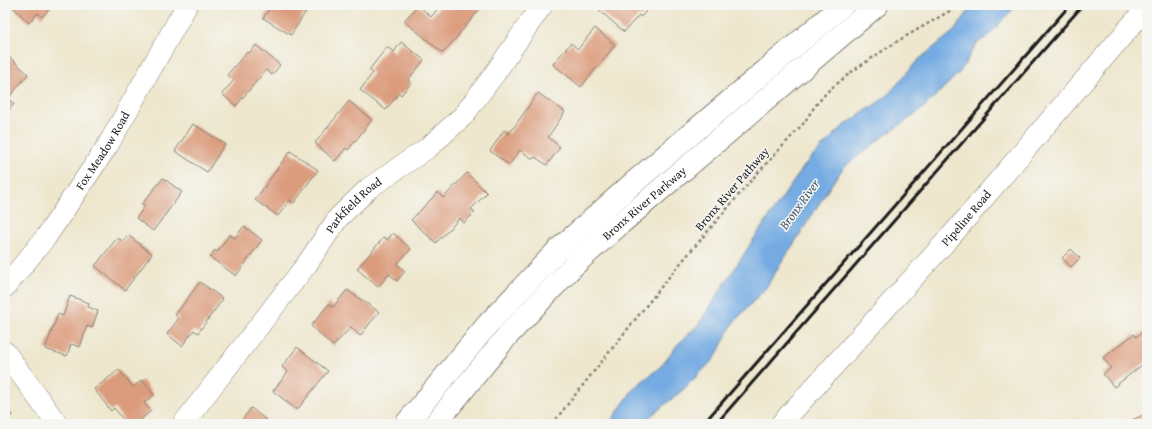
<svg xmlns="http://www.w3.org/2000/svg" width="1152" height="429" viewBox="0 0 1152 429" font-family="'Gentium Book Plus',serif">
  <rect width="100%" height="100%" fill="#f6f6f2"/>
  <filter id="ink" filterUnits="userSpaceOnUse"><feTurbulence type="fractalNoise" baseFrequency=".025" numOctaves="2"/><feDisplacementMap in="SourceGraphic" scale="8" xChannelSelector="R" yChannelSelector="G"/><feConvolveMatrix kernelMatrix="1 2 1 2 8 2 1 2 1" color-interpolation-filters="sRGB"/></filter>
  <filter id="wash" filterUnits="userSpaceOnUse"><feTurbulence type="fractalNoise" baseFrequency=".012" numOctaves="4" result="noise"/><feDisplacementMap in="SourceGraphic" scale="16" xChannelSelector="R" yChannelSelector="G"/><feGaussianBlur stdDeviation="0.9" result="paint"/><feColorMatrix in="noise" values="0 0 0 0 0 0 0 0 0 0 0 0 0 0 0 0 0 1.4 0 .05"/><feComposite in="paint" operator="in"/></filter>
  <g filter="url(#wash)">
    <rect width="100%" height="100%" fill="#eee7ce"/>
    <polygon fill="#74abe2" stroke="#48647f" points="973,5 1017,5 986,38 977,43 960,72 920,111 884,136 844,167 831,185 765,289 733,323 715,358 684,389 641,424 609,424 634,388 660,367 678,344 698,325 753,240 807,162 841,128 887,96 917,61 954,31"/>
    <g id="blocks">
      <g fill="#db9c7d">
        <polygon points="11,5 53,5 42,17 38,13 29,23"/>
        <polygon points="272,5 307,5 308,8 291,35 263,18"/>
        <polygon points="418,5 431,17 441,5 477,5 481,8 443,53 404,21"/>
        <polygon points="598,5 651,5 641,17 639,15 624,32 596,7"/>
        <polygon points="595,28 615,45 581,87 553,64 571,43 578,49"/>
        <polygon points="401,42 424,60 408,80 411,83 401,95 399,93 386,110 360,90 373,73 369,70 387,47 394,52"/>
        <polygon points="256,45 280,65 272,75 266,70 236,106 222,94 234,80 227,75 247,52 249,53"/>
        <polygon points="5,53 28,74 8,99 14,104 5,115"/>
        <polygon points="538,93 565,112 548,137 560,147 547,165 535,157 533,159 520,150 509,165 490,151 504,130 509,134"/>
        <polygon points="349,101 372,120 348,150 346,148 335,161 315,143"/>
        <polygon points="193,124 225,144 207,172 175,151"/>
        <polygon points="290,151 318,170 294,203 290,200 278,216 255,200"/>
        <polygon points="467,173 487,193 471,209 475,212 464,223 460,218 436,243 411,220 438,192 443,198"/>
        <polygon points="163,178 182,192 153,231 136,218 145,206 142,204"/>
        <polygon points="244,226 262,240 236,276 210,257 215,250 217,252 229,235 235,238"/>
        <polygon points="393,233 411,249 397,264 405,271 397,281 389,274 378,287 357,269 384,237 387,240"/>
        <polygon points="128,235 152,254 125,290 95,266 117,238 123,241"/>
        <polygon points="1071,249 1080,258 1071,267 1062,258"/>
        <polygon points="200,282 223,299 198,333 194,330 182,346 167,334 179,318 175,315"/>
        <polygon points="347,290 379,312 360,336 351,327 333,346 311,326 329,304 333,307"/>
        <polygon points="70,296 89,303 88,307 98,311 92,328 87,326 80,347 71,344 67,356 45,349 58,314 63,316"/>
        <polygon points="1147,329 1147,361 1114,387 1103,374 1111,368 1103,358 1134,334 1136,337"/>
        <polygon points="297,347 328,371 297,410 273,391 288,372 282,367"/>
        <polygon points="119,370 133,387 142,380 154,395 144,403 151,411 135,424 127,424 114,408 111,411 94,389"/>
        <polygon points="5,407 12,415 5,420"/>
        <polygon points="251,408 271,424 239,424"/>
        <polygon points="1147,413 1147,424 1124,424"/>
      </g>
    </g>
  </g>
  <g filter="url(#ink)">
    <use href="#blocks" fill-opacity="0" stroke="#858275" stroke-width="1"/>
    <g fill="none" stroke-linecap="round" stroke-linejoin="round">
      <g stroke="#858275" stroke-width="22">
        <g id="minor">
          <path id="s1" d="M5,287L46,237L108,145L187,5"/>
          <polyline points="5,352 57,424"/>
          <path id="s2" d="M183,424L307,264L338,218L369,188L429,147L463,116L493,76L542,5"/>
          <path id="s3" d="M781,424L952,235L1147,7"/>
        </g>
      </g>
      <g stroke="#858275" stroke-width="24">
        <g id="highway">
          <polyline points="406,424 488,324 557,251 631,185 843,5"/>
          <path id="s4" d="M435,424L508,335L574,265L621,223L877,5"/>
        </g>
      </g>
      <polyline stroke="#858275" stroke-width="2.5" stroke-dasharray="3 3" stroke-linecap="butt" points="552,424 673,272 755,176 803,124 815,106 828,91 854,70 896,42 960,5"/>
      <use href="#minor" stroke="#fff" stroke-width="21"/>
      <use href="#highway" stroke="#fff" stroke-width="22"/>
      <g stroke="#1c1c1c" stroke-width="3">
        <polyline points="703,424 1070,5"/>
        <polyline points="716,424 1083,5"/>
      </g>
    </g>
  </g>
  <g text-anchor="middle" stroke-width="3" stroke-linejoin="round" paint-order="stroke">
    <g font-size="12" fill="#1c1c1c" stroke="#f6f6f2">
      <text dy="4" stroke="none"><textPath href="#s1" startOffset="168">Fox Meadow Road</textPath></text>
      <text transform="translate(732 189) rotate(-49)" y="4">Bronx River Pathway</text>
      <text dy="4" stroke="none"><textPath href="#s4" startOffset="305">Bronx River Parkway</textPath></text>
      <text dy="4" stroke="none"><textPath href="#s2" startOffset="278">Parkfield Road</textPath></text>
      <text dy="4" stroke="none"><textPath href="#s3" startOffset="277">Pipeline Road</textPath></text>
    </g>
    <g font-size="13" font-style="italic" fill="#3f556b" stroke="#f6f6f2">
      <text transform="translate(799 204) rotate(-54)" y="5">Bronx River</text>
    </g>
  </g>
  <rect width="1152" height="429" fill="none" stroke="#f6f6f2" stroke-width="20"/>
</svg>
